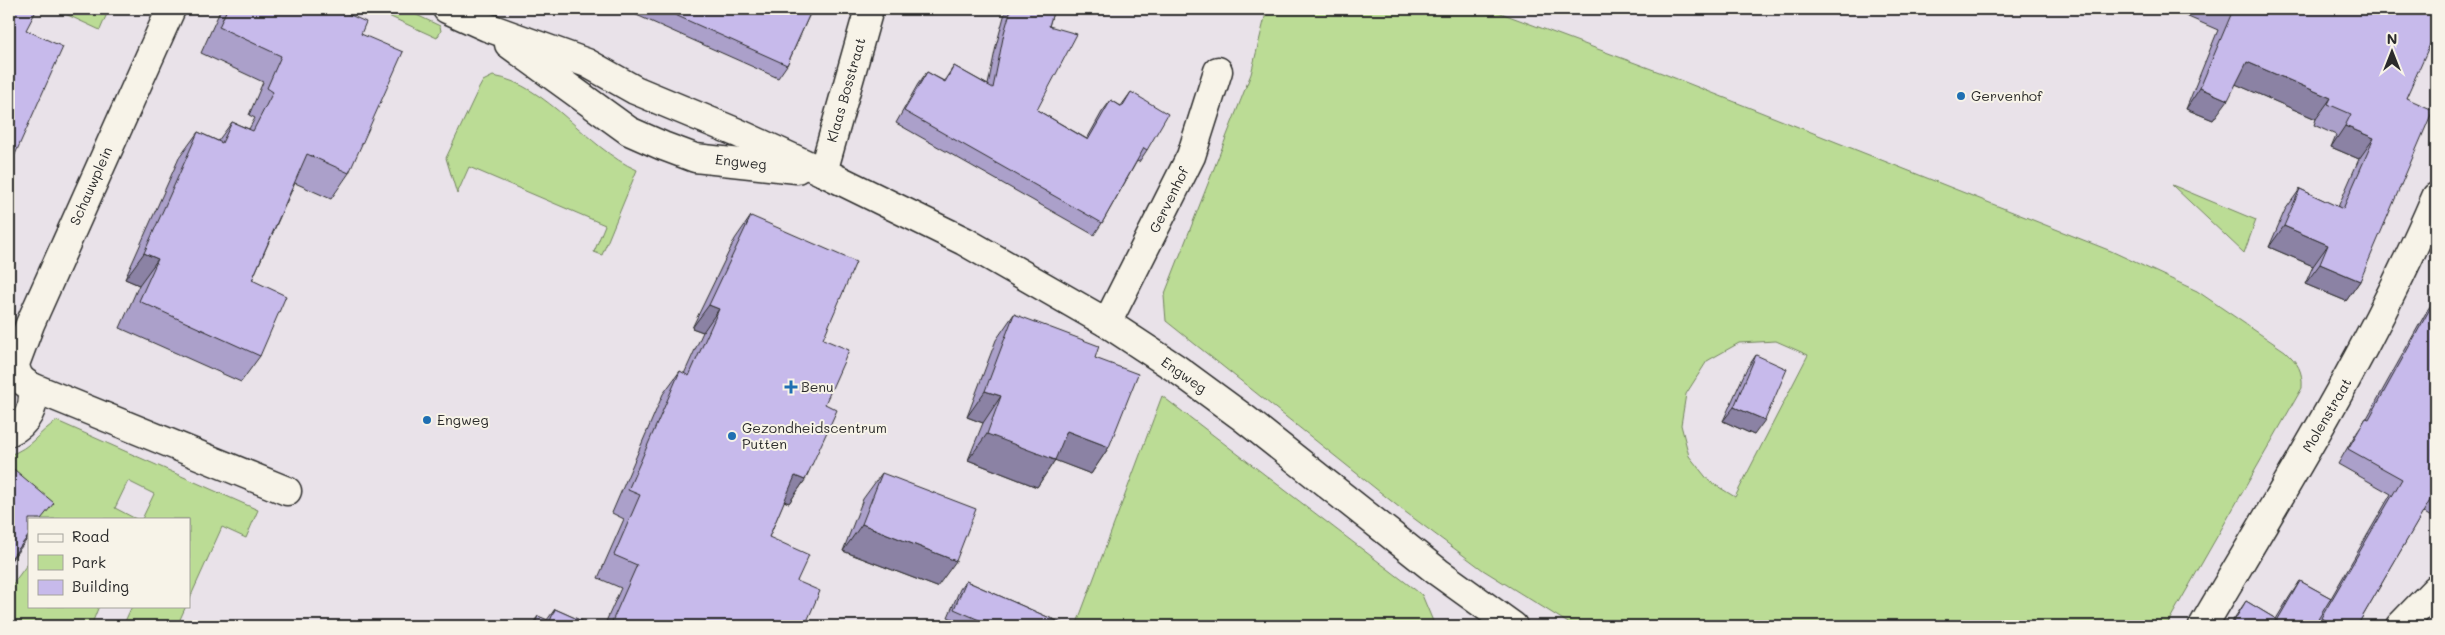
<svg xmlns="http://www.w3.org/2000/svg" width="2445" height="635" viewBox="0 0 2445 635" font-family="Mali,sans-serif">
  <rect width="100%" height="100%" fill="#e9e2e9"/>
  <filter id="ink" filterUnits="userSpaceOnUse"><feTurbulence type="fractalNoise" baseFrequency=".02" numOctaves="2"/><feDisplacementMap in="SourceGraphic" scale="10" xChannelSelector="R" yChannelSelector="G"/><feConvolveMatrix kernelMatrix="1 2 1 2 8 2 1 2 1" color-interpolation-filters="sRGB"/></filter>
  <g filter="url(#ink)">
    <g fill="#bbdc95" stroke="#738460" fill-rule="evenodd">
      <polygon points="60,9 109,9 100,30 59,11"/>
      <polygon points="399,9 404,9 440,26 441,31 437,38 382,13"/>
      <path d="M1267,9H1490L1662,73L2111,251L2197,291L2285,351C2298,363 2303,371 2302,388L2166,626H1573L1483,570L1400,508L1166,321L1164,296L1251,74ZM1776,341L1808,355L1735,497L1709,481L1689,456L1681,425L1686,394L1707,361L1739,343Z"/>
      <path d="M493,76C549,85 586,148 637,170L602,255L594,252L605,225L469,167L457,194L446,158L478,90L483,81Z"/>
      <polygon points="2172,185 2256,220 2244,253"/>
      <polygon points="1162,396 1422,595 1435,626 1076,626"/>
      <path d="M57,421L258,510L246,538L222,527L189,600V519H142L154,494L128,481L115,508L136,519H36L9,496V455C32,448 38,432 57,421Z"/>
      <polygon points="29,562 29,606 99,606 91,626 9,626 9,589"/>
      <polygon points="132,606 186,606 177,626 123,626"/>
    </g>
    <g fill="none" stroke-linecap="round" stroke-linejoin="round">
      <g stroke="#2b2b2b" stroke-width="31">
        <g id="minor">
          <path d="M171,9L30,324L15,364C17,377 21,381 32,387L287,491"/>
          <polyline points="447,9 487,27 587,63 635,90 738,133 823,172 964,241 1107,323 1177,369 1245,419 1438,572 1513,626"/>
          <polyline points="509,44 629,131 663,146 695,158 797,169"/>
          <polyline points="823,172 869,9"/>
          <polyline points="1107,323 1191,156 1218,71"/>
          <path d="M9,432C27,424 36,407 32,387"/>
          <path d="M2203,626C2286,485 2372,347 2436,197"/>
          <polyline points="2400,626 2436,589"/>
        </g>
      </g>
      <use href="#minor" stroke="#f7f3e8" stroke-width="28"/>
    </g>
    <g fill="#aba0ca" stroke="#2b2b2b">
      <polygon points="221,9 337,9 361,34 349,173 331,199 295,183 252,280 260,356 241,382 120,328 139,285 125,279 179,158 198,132 218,141 232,122 249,129 255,118 249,115 263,82 201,53"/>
      <polygon points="623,9 812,9 787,65 778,78"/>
      <polygon points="1006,9 1054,9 1049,26 1037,110 1087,139 1102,112 1111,100 1121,106 1131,92 1147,150 1139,162 1137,161 1102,223 1094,235 896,123 918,84 927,72 944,81 954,66 988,85 996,46"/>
      <polygon points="2075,9 2088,9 2084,13"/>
      <polygon points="2170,9 2433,9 2406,98 2360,281 2346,301 2305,284 2313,266 2269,247 2285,210 2300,189 2338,207 2359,159 2331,147 2336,135 2314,125 2316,119 2236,84 2213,120 2186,109 2218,30"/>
      <polygon points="751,216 823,339 825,404 805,480 789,503 784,501 769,537 797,581 805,626 604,626 621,588 598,578 624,519 612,513 663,394 680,371 684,374 703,332 692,328 735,239"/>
      <polygon points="2436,298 2436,520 2423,512 2357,626 2229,626 2246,601 2276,619 2290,596 2300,581 2331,598 2391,494 2338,464 2356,433 2366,418 2367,418 2428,309"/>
      <polygon points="1014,314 1095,358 1109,447 1091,474 1055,460 1037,487 968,460 983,423 967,417 996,340"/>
      <polygon points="1756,355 1754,435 1723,421 1746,370"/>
      <polygon points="882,473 937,587 843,551 863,499"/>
      <polygon points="966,581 1068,626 969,626 948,617 960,589"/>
      <polygon points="555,609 593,626 531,626 538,616 547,620"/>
    </g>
    <g fill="#8b82a4" stroke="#2b2b2b">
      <polygon points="2247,62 2331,98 2316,119 2233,83"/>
      <polygon points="2200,88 2228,100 2213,120 2186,109"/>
      <polygon points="2345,126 2374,138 2359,159 2331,147"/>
      <polygon points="2284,226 2328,245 2313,266 2269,247"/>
      <polygon points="144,253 158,259 139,285 125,279"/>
      <polygon points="2320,264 2360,281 2346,301 2305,284"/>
      <polygon points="709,305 719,309 703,332 692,328"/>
      <polygon points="985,391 1001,396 983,423 967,417"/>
      <polygon points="1734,407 1765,420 1754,435 1723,421"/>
      <polygon points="1067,431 1109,447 1091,474 1049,458 1055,460 1037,487 968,460 987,434"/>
      <polygon points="795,476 805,480 789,503 779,499"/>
      <polygon points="862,524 956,561 937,587 843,551"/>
      <polygon points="29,535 29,537 9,563 9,561"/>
    </g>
    <g fill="#c7baeb" stroke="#2b2b2b">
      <polygon points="9,9 37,9 26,30 63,47 9,168"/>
      <polygon points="227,9 337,9 366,22 361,34 403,52 349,173 307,154 252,280 286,296 260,356 139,301 158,259 144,253 198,132 222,143 232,122 253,131 273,92 267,88 281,56 219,27"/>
      <polygon points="662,9 812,9 787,65"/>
      <polygon points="1011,9 1054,9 1049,26 1077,34 1037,110 1088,140 1111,100 1122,107 1131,92 1168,114 1147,150 1144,148 1102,223 904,111 927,72 945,82 954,66 993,88 1004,33"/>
      <polygon points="2231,9 2433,9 2431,12 2436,14 2436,31 2406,98 2433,110 2360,281 2320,264 2328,245 2284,226 2300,189 2343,209 2374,138 2345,126 2351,114 2328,104 2331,98 2247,62 2228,100 2200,88 2233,10"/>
      <polygon points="751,216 856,262 823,339 849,350 825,404 837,410 805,480 795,476 769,537 809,555 797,581 820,591 805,626 610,626 637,565 614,555 640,495 628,490 680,371 689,376 719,309 709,305"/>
      <polygon points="2436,298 2436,500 2432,497 2357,626 2335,626 2321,618 2402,479 2348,449 2366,418 2369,419"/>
      <polygon points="1014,314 1099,346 1095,358 1138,374 1109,447 1067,431 1055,460 987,434 1001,396 985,391"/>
      <polygon points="1756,355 1787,369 1765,420 1734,407"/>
      <polygon points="9,465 54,503 41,519 29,519 29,535 9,561"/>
      <polygon points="882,473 976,509 956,561 862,524"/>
      <polygon points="966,581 1068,626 993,626 954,609"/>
      <polygon points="2300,581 2331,598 2314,626 2274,626"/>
      <polygon points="2246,601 2276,619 2272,626 2231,626"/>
      <polygon points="555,609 593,626 534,626 538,616 550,621"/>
    </g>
  </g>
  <g fill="#1f6fb2" stroke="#f7f3e8" stroke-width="2">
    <circle cx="1961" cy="96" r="5"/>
    <path d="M788.5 379.5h5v5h5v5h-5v5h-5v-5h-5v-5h5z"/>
    <circle cx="427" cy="420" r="5"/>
    <circle cx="732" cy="436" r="5"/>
  </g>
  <g text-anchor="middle" stroke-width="4" stroke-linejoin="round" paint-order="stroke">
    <g font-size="14" fill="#2b2b2b" stroke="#f7f3e8">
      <text transform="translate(846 90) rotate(-74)" y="5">Klaas Bosstraat</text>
      <text transform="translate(741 162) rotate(6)" y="5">Engweg</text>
      <text transform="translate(91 186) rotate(-66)" y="5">Schauwplein</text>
      <text transform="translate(1169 200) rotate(-64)" y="5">Gervenhof</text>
      <text transform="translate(1184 375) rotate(35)" y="5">Engweg</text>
      <text transform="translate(2327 415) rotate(-60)" y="5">Molenstraat</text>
    </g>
    <g font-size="14" fill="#2b2b2b" stroke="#f7f3e8" text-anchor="start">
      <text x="1971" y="101">Gervenhof</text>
      <text x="801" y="392">Benu</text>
      <text x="437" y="425">Engweg</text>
      <text x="742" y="433">Gezondheidscentrum<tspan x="742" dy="16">Putten</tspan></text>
    </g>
  </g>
  <rect width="2445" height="635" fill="none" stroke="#f7f3e8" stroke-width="30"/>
  <rect x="15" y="15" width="2415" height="605" fill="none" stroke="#2b2b2b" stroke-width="2" filter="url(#ink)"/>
  <rect x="28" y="518" width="162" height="90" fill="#f7f3e8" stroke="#a5a39c"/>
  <rect x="38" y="534" width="25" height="8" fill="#f7f3e8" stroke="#a5a39c"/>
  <text x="72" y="542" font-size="15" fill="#2b2b2b">Road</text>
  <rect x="38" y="555" width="25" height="15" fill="#bbdc95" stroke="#a5a39c"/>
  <text x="72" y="568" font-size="15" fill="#2b2b2b">Park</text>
  <rect x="38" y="580" width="25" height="15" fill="#c7baeb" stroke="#a5a39c"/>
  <text x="72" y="592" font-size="15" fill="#2b2b2b">Building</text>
  <g transform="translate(2392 52)" stroke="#f7f3e8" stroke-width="4" paint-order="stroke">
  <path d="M0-4L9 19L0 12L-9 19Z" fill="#2b2b2b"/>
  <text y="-8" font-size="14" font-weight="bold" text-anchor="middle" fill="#2b2b2b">N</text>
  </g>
</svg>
